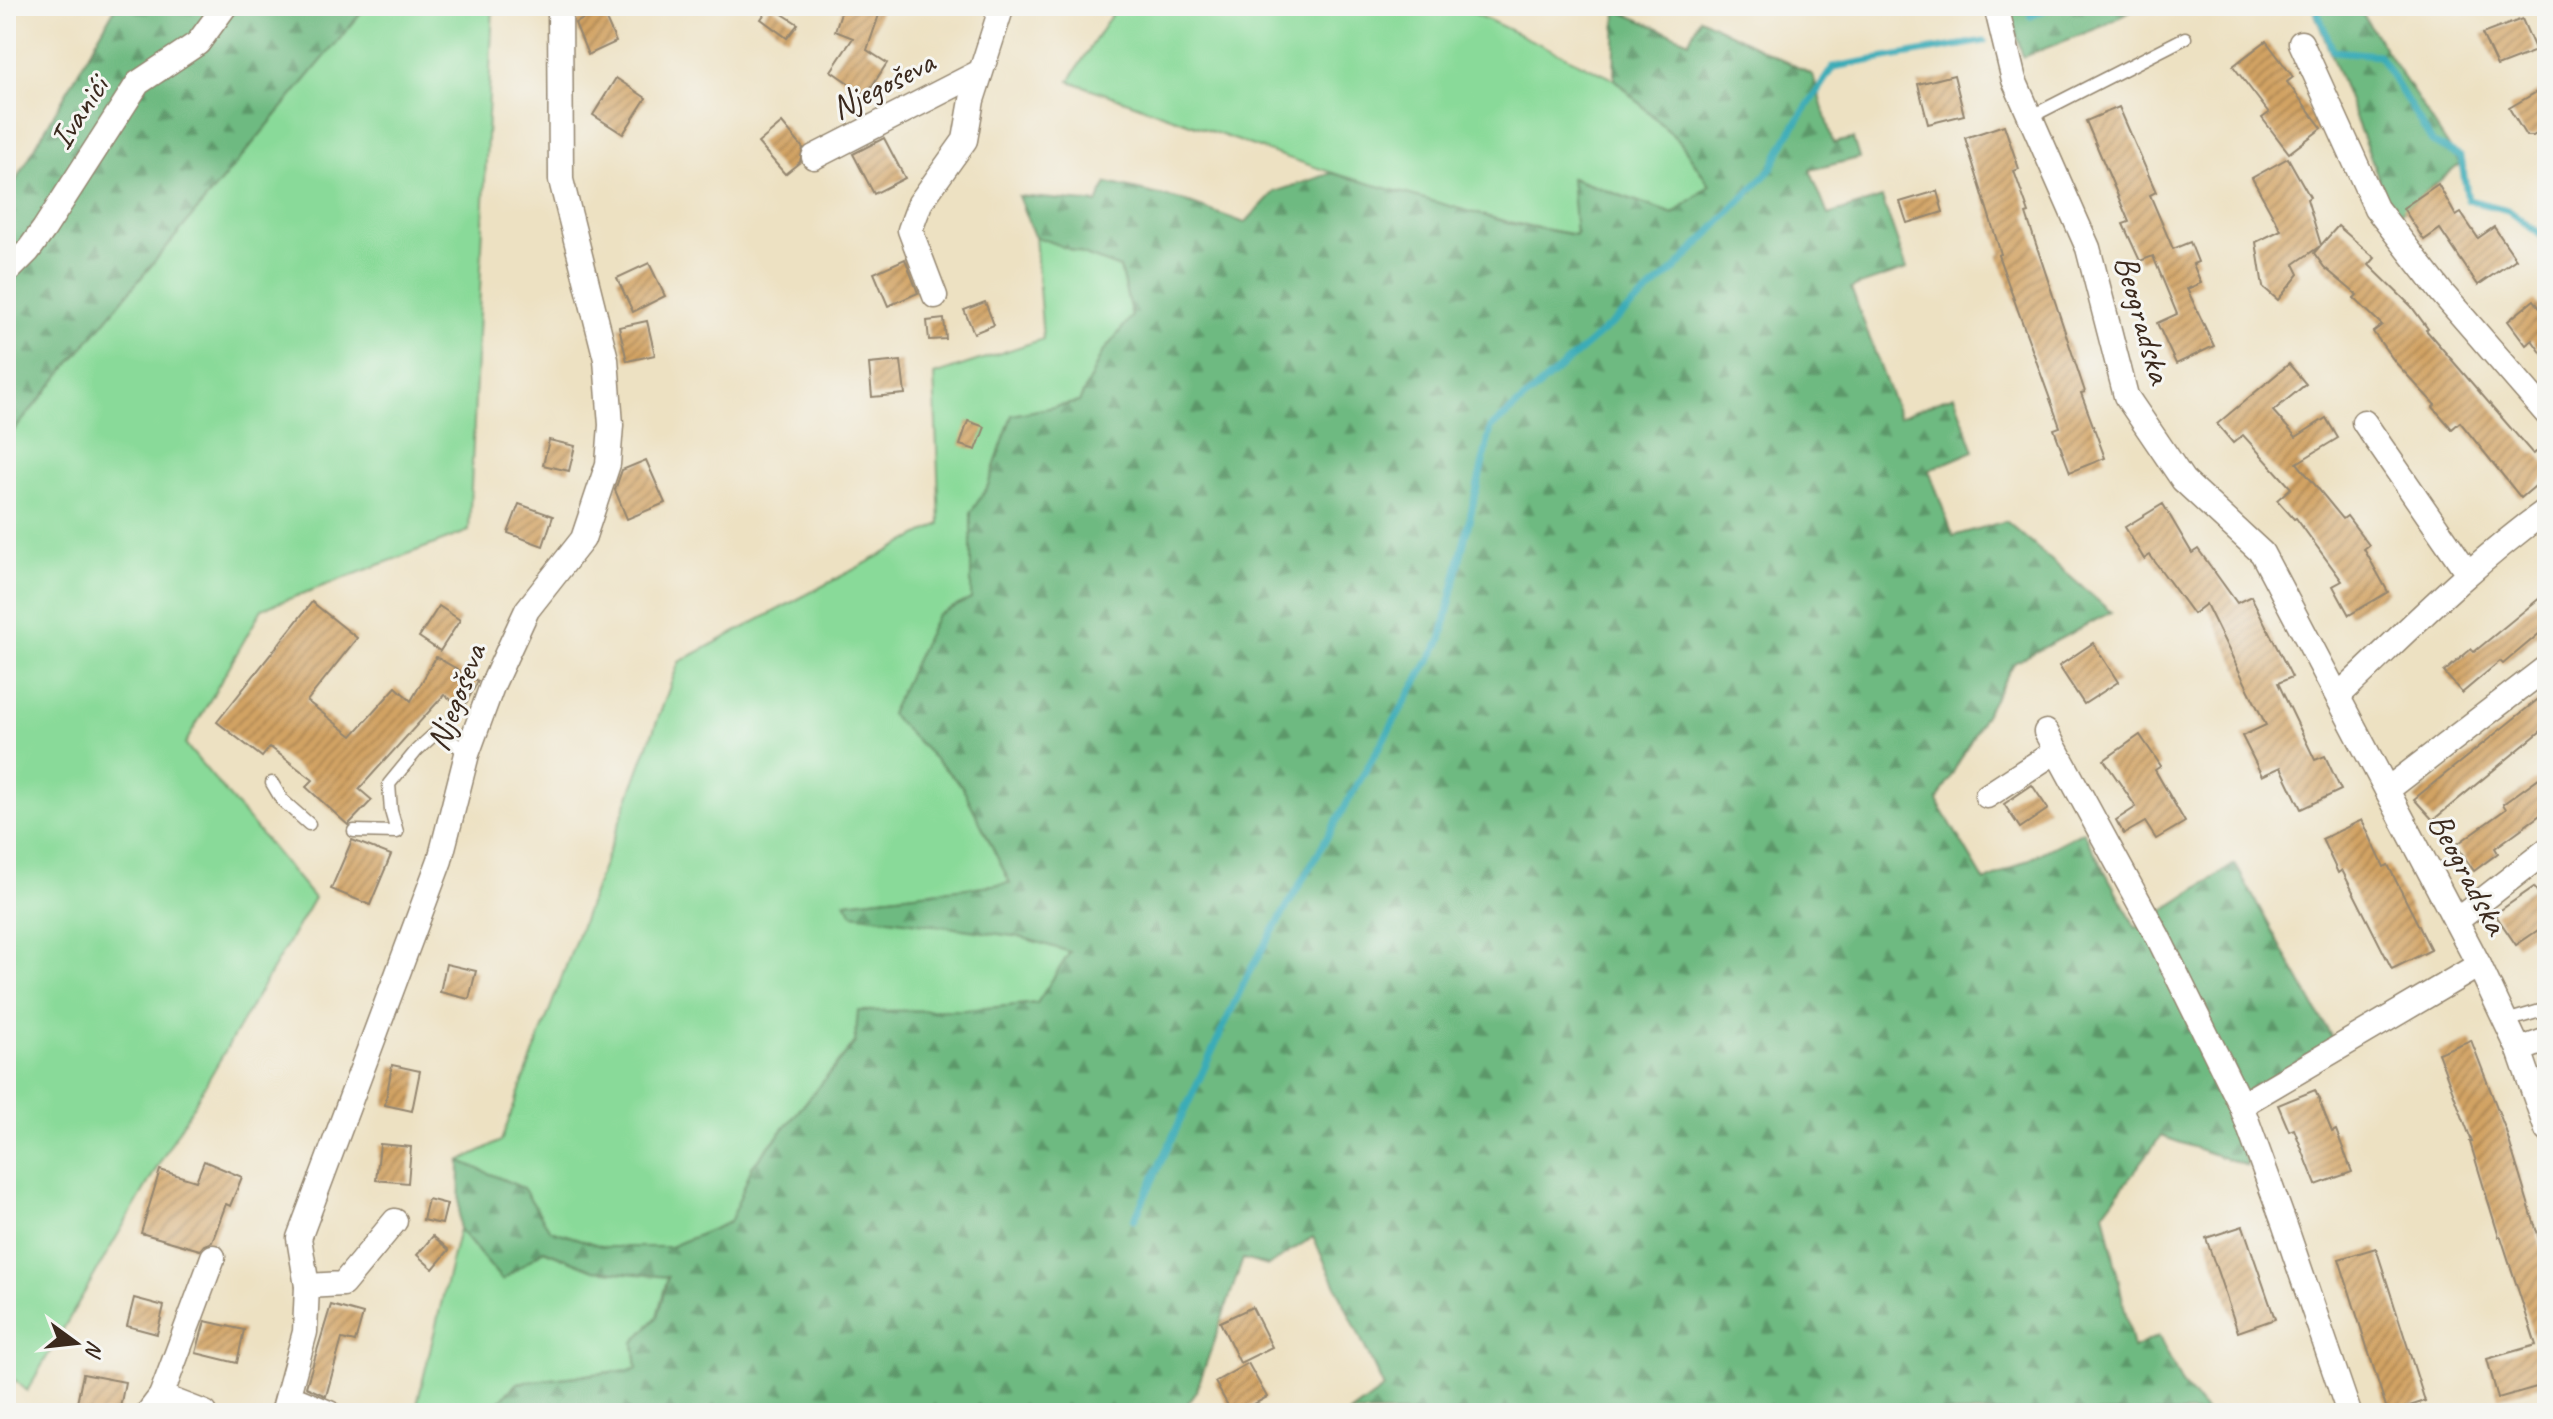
<svg xmlns="http://www.w3.org/2000/svg" width="2553" height="1419" viewBox="0 0 2553 1419" font-family="Caveat,sans-serif">
  <defs>
    <pattern id="forest-firs" width="22" height="20" patternUnits="userSpaceOnUse" patternTransform="scale(2)"><rect width="22" height="20" fill="#6eba81"/><path d="M5 1l3.5 6h-7zM16 11l3.5 6h-7z" fill="#5c9769"/></pattern>
    <pattern id="building-hatch" width="6" height="6" patternUnits="userSpaceOnUse" patternTransform="scale(2)"><rect width="6" height="6" fill="#d2a364"/><path d="M-1 1l2-2M0 6l6-6M5 7l2-2" fill="none" stroke="#ac8552"/></pattern>
  </defs>
  <rect width="100%" height="100%" fill="#f6f6f2"/>
  <filter id="ink" filterUnits="userSpaceOnUse"><feTurbulence type="fractalNoise" baseFrequency=".0125" numOctaves="2"/><feDisplacementMap in="SourceGraphic" scale="16" xChannelSelector="R" yChannelSelector="G"/><feConvolveMatrix kernelMatrix="1 2 1 2 8 2 1 2 1" color-interpolation-filters="sRGB"/></filter>
  <filter id="wash" filterUnits="userSpaceOnUse"><feTurbulence type="fractalNoise" baseFrequency=".006" numOctaves="4" result="noise"/><feDisplacementMap in="SourceGraphic" scale="32" xChannelSelector="R" yChannelSelector="G"/><feGaussianBlur stdDeviation="1.8" result="paint"/><feColorMatrix in="noise" values="0 0 0 0 0 0 0 0 0 0 0 0 0 0 0 0 0 1.4 0 .05"/><feComposite in="paint" operator="in"/></filter>
  <g filter="url(#wash)">
    <rect width="100%" height="100%" fill="#ede1c2"/>
    <g fill="#89da99" stroke="#62825c" stroke-width="2">
      <polygon points="367,6 493,6 469,531 262,609 185,744 314,898 27,1391 6,1372 6,440"/>
      <path d="M1117,6H1459L1614,79L1680,142L1710,186L1673,214L1572,178L1576,235C1402,205 1235,139 1069,81Z"/>
      <polygon points="1035,236 1120,268 1132,316 1101,355 1080,402 1012,415 987,488 971,512 971,599 890,714 962,786 1011,883 846,902 1020,937 1071,951 1038,1003 966,1010 855,1043 752,1167 731,1222 670,1247 604,1247 550,1230 523,1188 460,1161 501,1141 679,662 940,524 934,375 1043,339"/>
      <polygon points="459,1229 502,1280 543,1250 594,1270 668,1276 657,1317 634,1342 637,1369 517,1383 488,1413 415,1413"/>
    </g>
    <g fill="url(#forest-firs)" stroke="#547250" stroke-width="2">
      <polygon points="116,6 367,6 6,440 6,198"/>
      <polygon points="2008,6 2139,6 2103,26 2023,57"/>
      <polygon points="2312,6 2357,6 2460,164 2394,218"/>
      <polygon points="1616,10 1689,41 1700,18 1813,75 1833,143 1853,139 1859,158 1810,170 1828,215 1882,198 1907,269 1851,288 1899,417 1954,395 1974,451 1929,470 1953,536 2006,521 2111,612 2014,663 1937,801 1985,882 2083,831 2136,928 2235,864 2333,1040 2227,1105 2247,1166 2161,1136 2104,1212 2133,1348 2159,1336 2182,1384 2207,1413 1350,1413 1384,1388 1313,1237 1268,1266 1243,1259 1196,1392 1180,1413 488,1413 517,1383 637,1369 634,1342 657,1317 668,1277 594,1270 544,1250 502,1280 459,1229 460,1161 523,1188 550,1230 604,1247 670,1247 730,1222 752,1167 855,1043 858,1011 966,1010 1037,1003 1070,952 1020,937 853,914 845,902 1010,883 962,786 890,714 937,615 971,599 971,512 987,488 1012,415 1079,402 1101,355 1132,316 1120,268 1034,236 1018,196 1097,203 1107,183 1181,200 1245,223 1274,192 1332,173 1514,224 1576,235 1571,178 1673,214 1710,185 1680,142 1614,79"/>
    </g>
    <g fill="none" stroke-linecap="round" stroke-linejoin="round">
      <g stroke="#3bacb7" stroke-width="7">
        <polyline points="2315,6 2333,51 2379,55 2432,142 2461,157 2468,200 2508,210 2547,240"/>
        <polyline points="2031,16 2052,6"/>
        <polyline points="1134,1220 1248,974 1441,640 1491,428 1675,269 1771,169 1789,134 1833,67 1984,41"/>
      </g>
    </g>
    <g id="blocks">
      <g fill="url(#building-hatch)">
        <polygon points="770,6 798,24 787,38 761,19"/>
        <polygon points="843,6 856,6 871,11 874,6 882,6 867,50 887,63 866,95 831,71 853,38 835,31"/>
        <polygon points="602,10 616,42 588,55 575,23"/>
        <polygon points="2522,19 2536,51 2497,66 2482,34"/>
        <polygon points="2266,41 2293,77 2287,82 2322,128 2289,153 2262,118 2269,113 2233,66"/>
        <polygon points="1954,75 1964,115 1928,124 1918,84"/>
        <polygon points="616,78 646,98 623,134 593,115"/>
        <polygon points="2547,86 2547,127 2533,136 2526,136 2509,108"/>
        <polygon points="2119,107 2156,192 2150,195 2173,249 2190,242 2198,262 2193,264 2201,283 2187,289 2214,346 2176,364 2157,323 2177,314 2153,256 2140,261 2123,224 2129,222 2086,121"/>
        <polygon points="782,123 803,148 800,162 785,174 758,143"/>
        <polygon points="2004,125 2019,169 2014,171 2029,213 2026,214 2085,392 2081,393 2105,458 2070,472 2054,429 2060,427 1998,255 2001,254 1965,138"/>
        <polygon points="884,138 905,178 874,194 853,154"/>
        <polygon points="2288,158 2310,197 2307,199 2321,245 2338,226 2375,258 2369,265 2411,306 2428,329 2426,330 2533,454 2536,452 2547,465 2547,476 2521,498 2460,422 2452,429 2433,407 2435,405 2396,363 2373,332 2382,325 2354,298 2357,295 2324,267 2314,253 2320,246 2294,264 2299,274 2278,300 2263,287 2256,242 2281,230 2252,178"/>
        <polygon points="2438,184 2456,216 2461,213 2478,238 2494,227 2516,259 2478,285 2440,229 2424,240 2403,208"/>
        <polygon points="1937,191 1943,212 1907,223 1900,202"/>
        <polygon points="905,259 918,293 888,306 874,273"/>
        <polygon points="649,263 665,296 633,312 617,278"/>
        <polygon points="2534,300 2547,317 2547,361 2532,340 2526,345 2508,321"/>
        <polygon points="985,302 994,325 974,333 964,310"/>
        <polygon points="944,319 946,339 929,340 927,321"/>
        <polygon points="647,321 655,355 627,361 619,327"/>
        <polygon points="901,361 905,394 872,397 869,364"/>
        <polygon points="2289,364 2306,384 2273,411 2296,437 2326,418 2338,438 2297,463 2343,519 2347,516 2369,545 2364,549 2388,592 2349,615 2333,586 2342,581 2296,518 2294,519 2277,500 2291,488 2243,435 2233,443 2217,424"/>
        <polygon points="968,421 985,427 976,450 960,445"/>
        <polygon points="549,440 575,446 569,471 543,465"/>
        <polygon points="646,460 665,503 627,519 615,490 622,470"/>
        <polygon points="519,504 553,516 543,546 508,533"/>
        <polygon points="2163,504 2192,553 2198,549 2237,603 2251,596 2292,677 2278,683 2315,760 2325,756 2341,790 2301,809 2281,767 2262,776 2242,736 2266,725 2206,604 2193,614 2150,555 2144,559 2125,527"/>
        <polygon points="2547,592 2547,627 2503,664 2500,661 2462,693 2444,672 2471,649 2474,652"/>
        <polygon points="312,602 357,638 307,701 352,736 396,687 411,701 436,657 478,681 464,707 444,695 359,789 372,800 348,825 306,787 313,780 270,747 262,757 217,722"/>
        <polygon points="439,606 460,620 440,651 419,637"/>
        <polygon points="2093,643 2118,682 2084,704 2059,666"/>
        <polygon points="2547,692 2547,726 2433,820 2414,799"/>
        <polygon points="2140,735 2161,766 2155,770 2185,822 2156,839 2145,822 2124,834 2116,820 2136,807 2104,760"/>
        <polygon points="2547,772 2547,810 2495,848 2498,853 2474,871 2456,845 2506,809 2503,804"/>
        <polygon points="2032,785 2048,809 2020,828 2004,804"/>
        <polygon points="2362,820 2384,867 2388,865 2431,950 2392,969 2342,870 2338,873 2322,839"/>
        <polygon points="352,840 391,855 370,905 331,889"/>
        <polygon points="2534,887 2547,907 2547,924 2516,945 2495,914"/>
        <polygon points="446,964 476,971 469,999 440,992"/>
        <polygon points="2471,1040 2506,1131 2543,1252 2547,1251 2547,1384 2498,1398 2487,1359 2536,1345 2501,1237 2499,1237 2470,1142 2472,1142 2438,1053"/>
        <polygon points="392,1065 420,1071 412,1111 385,1105"/>
        <polygon points="2315,1090 2332,1132 2336,1130 2352,1172 2316,1185 2294,1129 2289,1131 2278,1105"/>
        <polygon points="380,1144 411,1147 408,1183 376,1180"/>
        <polygon points="204,1161 242,1177 230,1206 226,1204 212,1242 204,1245 200,1250 141,1233 160,1170 196,1181"/>
        <polygon points="428,1199 447,1204 442,1224 423,1220"/>
        <polygon points="2243,1226 2275,1319 2238,1332 2206,1238"/>
        <polygon points="433,1236 449,1250 433,1269 417,1255"/>
        <polygon points="2376,1248 2425,1401 2388,1413 2339,1259"/>
        <polygon points="134,1298 164,1306 157,1334 127,1326"/>
        <polygon points="331,1305 363,1314 355,1342 342,1339 326,1396 306,1387"/>
        <polygon points="1252,1307 1272,1347 1240,1363 1220,1322"/>
        <polygon points="205,1321 244,1330 237,1363 196,1353"/>
        <polygon points="1248,1363 1267,1397 1238,1413 1232,1413 1215,1382"/>
        <polygon points="83,1374 125,1382 119,1413 75,1413"/>
      </g>
    </g>
  </g>
  <g filter="url(#ink)">
    <use href="#blocks" fill-opacity="0" stroke="#948670" stroke-width="2"/>
    <g fill="none" stroke-linecap="round" stroke-linejoin="round">
      <g stroke="#948670" stroke-width="15">
        <g id="service">
          <polyline points="2030,117 2185,38"/>
          <polyline points="272,783 282,800 309,824"/>
          <polyline points="354,831 397,832 391,811 389,784 417,750 439,730 467,754"/>
          <polyline points="2506,1021 2547,1009"/>
        </g>
      </g>
      <g stroke="#948670" stroke-width="27">
        <g id="minor">
          <polyline points="1996,6 2014,80 2088,248 2126,396 2183,480 2262,553 2479,965 2519,1050 2547,1130"/>
          <polyline points="2301,43 2376,208 2442,293 2547,414"/>
          <polyline points="814,157 980,72"/>
          <polyline points="6,273 28,251 44,229 138,83 198,43 225,6"/>
          <polyline points="935,296 910,230 920,203 965,140 972,100 1002,6"/>
          <polyline points="2364,422 2468,573"/>
          <path d="M2338,696C2406,632 2471,565 2547,510"/>
          <polyline points="2046,732 2158,937 2241,1105 2284,1223 2349,1413"/>
          <polyline points="2387,790 2547,667"/>
          <polyline points="1987,796 2056,751"/>
          <polyline points="2456,921 2547,850"/>
          <polyline points="2519,1050 2547,1040"/>
          <polyline points="2241,1105 2479,965"/>
          <polyline points="307,1286 343,1284 395,1221"/>
          <polyline points="161,1396 205,1413"/>
          <polyline points="288,1396 329,1413"/>
          <polyline points="148,1413 161,1396 213,1257"/>
          <polyline points="283,1413 305,1332 307,1286 299,1238 440,860 467,754 492,686 527,610 583,539 608,464 611,425 606,359 561,180 560,6"/>
        </g>
      </g>
      <use href="#service" stroke="#fff" stroke-width="12"/>
      <use href="#minor" stroke="#fff" stroke-width="24"/>
    </g>
  </g>
  <g text-anchor="middle" stroke-width="6" stroke-linejoin="round" paint-order="stroke">
    <g font-size="34" fill="#3b2a1e" stroke="#f6f6f2">
      <text transform="translate(882 84) rotate(-27)" y="12">Njegoševa</text>
      <text transform="translate(78 112) rotate(-57)" y="12">Ivanići</text>
      <text transform="translate(2144 319) rotate(74)" y="12">Beogradska</text>
      <text transform="translate(455 697) rotate(-69)" y="12">Njegoševa</text>
      <text transform="translate(2469 873) rotate(62)" y="12">Beogradska</text>
    </g>
  </g>
  <rect width="2553" height="1419" fill="none" stroke="#f6f6f2" stroke-width="32"/>
  <g transform="translate(76 1343) rotate(105)" stroke="#f6f6f2" stroke-width="6" paint-order="stroke">
  <path d="M0-6L14 30L0 20L-14 30Z" fill="#3b2a1e"/>
  <text y="-12" font-size="22" font-weight="bold" text-anchor="middle" fill="#3b2a1e">N</text>
  </g>
</svg>
